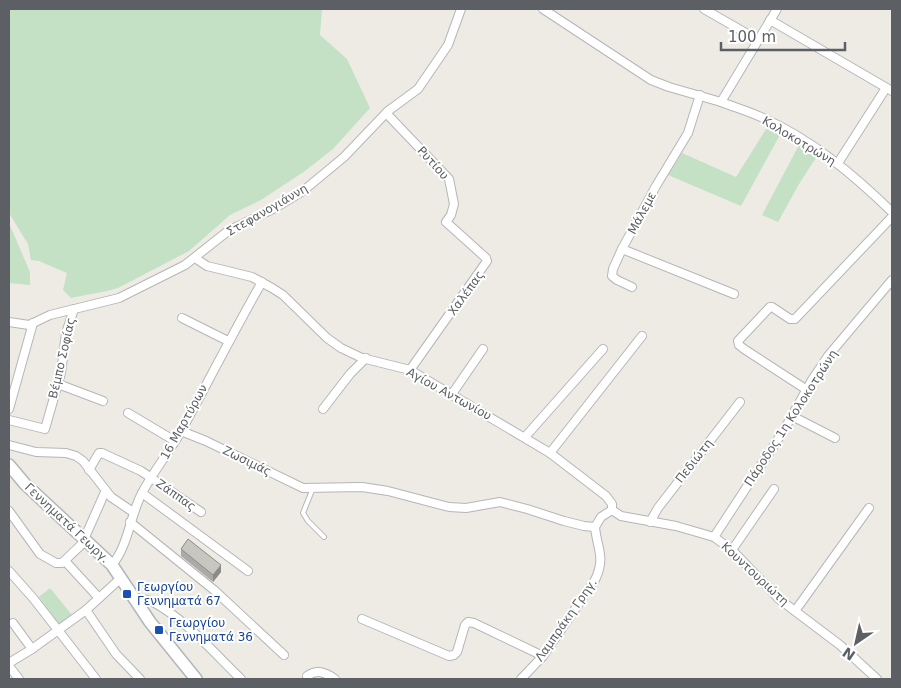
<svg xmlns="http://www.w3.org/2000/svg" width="901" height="688" viewBox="0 0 901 688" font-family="'DejaVu Sans',sans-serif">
  <rect width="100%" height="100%" fill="#edebe4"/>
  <g fill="#c4e1c6">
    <polygon points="9,9 322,9 320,35 347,59 370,108 333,149 305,171 261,200 230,215 189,251 118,288 107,291 71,298 63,290 67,273 39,261 31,260 28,244 9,213"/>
    <polygon points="768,126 781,133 741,206 668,175 682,153 736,177"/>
    <polygon points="799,145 817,156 799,184 778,222 762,215"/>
    <polygon points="9,223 30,272 30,285 9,283"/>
    <polygon points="50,588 72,615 59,624 39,597"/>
  </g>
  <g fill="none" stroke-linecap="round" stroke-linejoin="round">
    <g stroke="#b4b6b9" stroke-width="6">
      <polyline id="lane" points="313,488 303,513 308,521 324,537"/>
    </g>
    <g stroke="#b4b6b9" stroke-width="10">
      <g id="street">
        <polyline points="543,9 651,80 669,87 721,102 777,9"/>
        <polyline points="704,9 758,40"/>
        <polyline points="770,20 892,91"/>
        <polyline points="700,95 688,133 656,186 622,249 734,294"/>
        <path d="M721,102C734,107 748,111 761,117C811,139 853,174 892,212"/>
        <polyline points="386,113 449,179 454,204 451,215 446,222 486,258 487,261 410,370"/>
        <polyline points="838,163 886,88"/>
        <polyline points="622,249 613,269 612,276 617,280 632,287"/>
        <polyline points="195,258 207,266 252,277 272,288 283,295 327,338 341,348 362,358 410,370 550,453 606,496 612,504 612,510"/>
        <polyline points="182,318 228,341"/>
        <polyline points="9,322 29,325 50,315 119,298 185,265 228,231 275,208 303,191 344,157 388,111 418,89 448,45 461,9"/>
        <polyline points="58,384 103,401"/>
        <polyline points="807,390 744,349 739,345 738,341 770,307 772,307 790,319 795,319 892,217"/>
        <polyline points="452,394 483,349"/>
        <polyline points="9,409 33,323"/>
        <polyline points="323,409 350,374 366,358"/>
        <polyline points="128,413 175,441"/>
        <polyline points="792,416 835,438"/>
        <polyline points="9,420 45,429 61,373 66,333 74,309"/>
        <polyline points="181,431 206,441 303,488 362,487 388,491 449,507 466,508 500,502 527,509 564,521 584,526 595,527"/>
        <polyline points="525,437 603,349"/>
        <polyline points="9,445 36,452 66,453 76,456 83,461 111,497 133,512"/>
        <polyline points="550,453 642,336"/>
        <polyline points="89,470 99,453 102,453 141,471 201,512"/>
        <polyline points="142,493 248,571"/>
        <polyline points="612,510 621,516 676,526 714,537 732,550 779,599 840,645 877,679"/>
        <polyline points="9,511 40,554 56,563 62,563 82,544 105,492"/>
        <polyline points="130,522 214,590 284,655"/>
        <polyline points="650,522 658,508 740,402"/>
        <polyline points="595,527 601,517 612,510"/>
        <polyline points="714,537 784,430 812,380 828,356 892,280"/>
        <polyline points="732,550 774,489"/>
        <polyline points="65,561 99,598"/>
        <path d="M112,565C128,546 130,517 141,495C152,473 168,454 180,433C208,383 233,332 262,282"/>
        <polyline points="9,571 33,598 96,679"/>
        <path d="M134,598C140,599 148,599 153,602C185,619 215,654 241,679"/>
        <polyline points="86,610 116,654 140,679"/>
        <polyline points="795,611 869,508"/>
        <polyline points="362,619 449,656 454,655 457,652 465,625 468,622 474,623 543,656"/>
        <polyline points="13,623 32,649"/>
        <polyline points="9,663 32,649 86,610 121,578"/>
        <polyline points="9,666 19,679"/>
        <path d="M307,676C317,669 325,672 335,679"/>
        <path d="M521,679L543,656L595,580C606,557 597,549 595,527"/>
      </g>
    </g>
    <g stroke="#b3b6ba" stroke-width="14">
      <polyline id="secondary" points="9,465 25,484 112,565 150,622 196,679"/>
    </g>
    <use href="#lane" stroke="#fff" stroke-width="4"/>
    <use href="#street" stroke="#fff" stroke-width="8"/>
    <use href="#secondary" stroke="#fff" stroke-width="11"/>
  </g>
  <polygon fill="#acaaa6" points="181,549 221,572 213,582 181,556"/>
  <polygon fill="#8c8b87" points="221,565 221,572 213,582 213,575"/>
  <polygon fill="#c8c6c1" stroke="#8c8b87" points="188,539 221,565 213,575 181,549"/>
  <g fill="#1a4fb4" stroke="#fff" stroke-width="2">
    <rect x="122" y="589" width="10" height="10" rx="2.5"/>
    <rect x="154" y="625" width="10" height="10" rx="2.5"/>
  </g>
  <g text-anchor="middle" stroke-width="4" stroke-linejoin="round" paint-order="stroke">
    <g font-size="12" fill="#5c5f63" stroke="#fff">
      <text transform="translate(799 141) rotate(31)" y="4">Κολοκοτρώνη</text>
      <text transform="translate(433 163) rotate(48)" y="4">Ρυτίου</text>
      <text transform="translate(267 210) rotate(-30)" y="4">Στεφανογιάννη</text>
      <text transform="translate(642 213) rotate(-62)" y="4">Μάλεμε</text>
      <text transform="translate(466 293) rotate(-54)" y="4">Χαλέπας</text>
      <text transform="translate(62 358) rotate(-77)" y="4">Βέμπο Σοφίας</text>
      <text transform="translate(449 394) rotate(29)" y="4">Αγίου Αντωνίου</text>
      <text transform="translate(791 418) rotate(-57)" y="4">Πάροδος 1η Κολοκοτρώνη</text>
      <text transform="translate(184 422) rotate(-61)" y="4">16 Μαρτύρων</text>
      <text transform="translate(247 461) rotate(26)" y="4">Ζωσιμάς</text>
      <text transform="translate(694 461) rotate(-52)" y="4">Πεδιώτη</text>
      <text transform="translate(176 495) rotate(35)" y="4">Ζάππας</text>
      <text transform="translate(67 523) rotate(43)" y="4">Γεννηματά Γεωργ.</text>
      <text transform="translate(755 574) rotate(43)" y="4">Κουντουριώτη</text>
      <text transform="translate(566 620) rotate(-55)" y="4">Λαμπράκη Γρηγ.</text>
    </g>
    <g font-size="12" fill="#164399" stroke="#fff" text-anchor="start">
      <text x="137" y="591">Γεωργίου<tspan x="137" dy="14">Γεννηματά 67</tspan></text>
      <text x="169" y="627">Γεωργίου<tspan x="169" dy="14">Γεννηματά 36</tspan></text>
    </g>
  </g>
  <rect width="901" height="688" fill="none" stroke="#5c5f63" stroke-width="20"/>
  <g transform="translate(856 643) rotate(214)" stroke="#ffffff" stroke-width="4" paint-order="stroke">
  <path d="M0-4L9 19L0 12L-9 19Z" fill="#5c5f63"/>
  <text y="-8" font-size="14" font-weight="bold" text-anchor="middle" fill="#5c5f63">N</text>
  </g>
  <path d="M721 42v8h124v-8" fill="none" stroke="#5c5f63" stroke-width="2.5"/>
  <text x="728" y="42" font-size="15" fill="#5c5f63" stroke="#ffffff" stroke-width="4" paint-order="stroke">100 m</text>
</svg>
